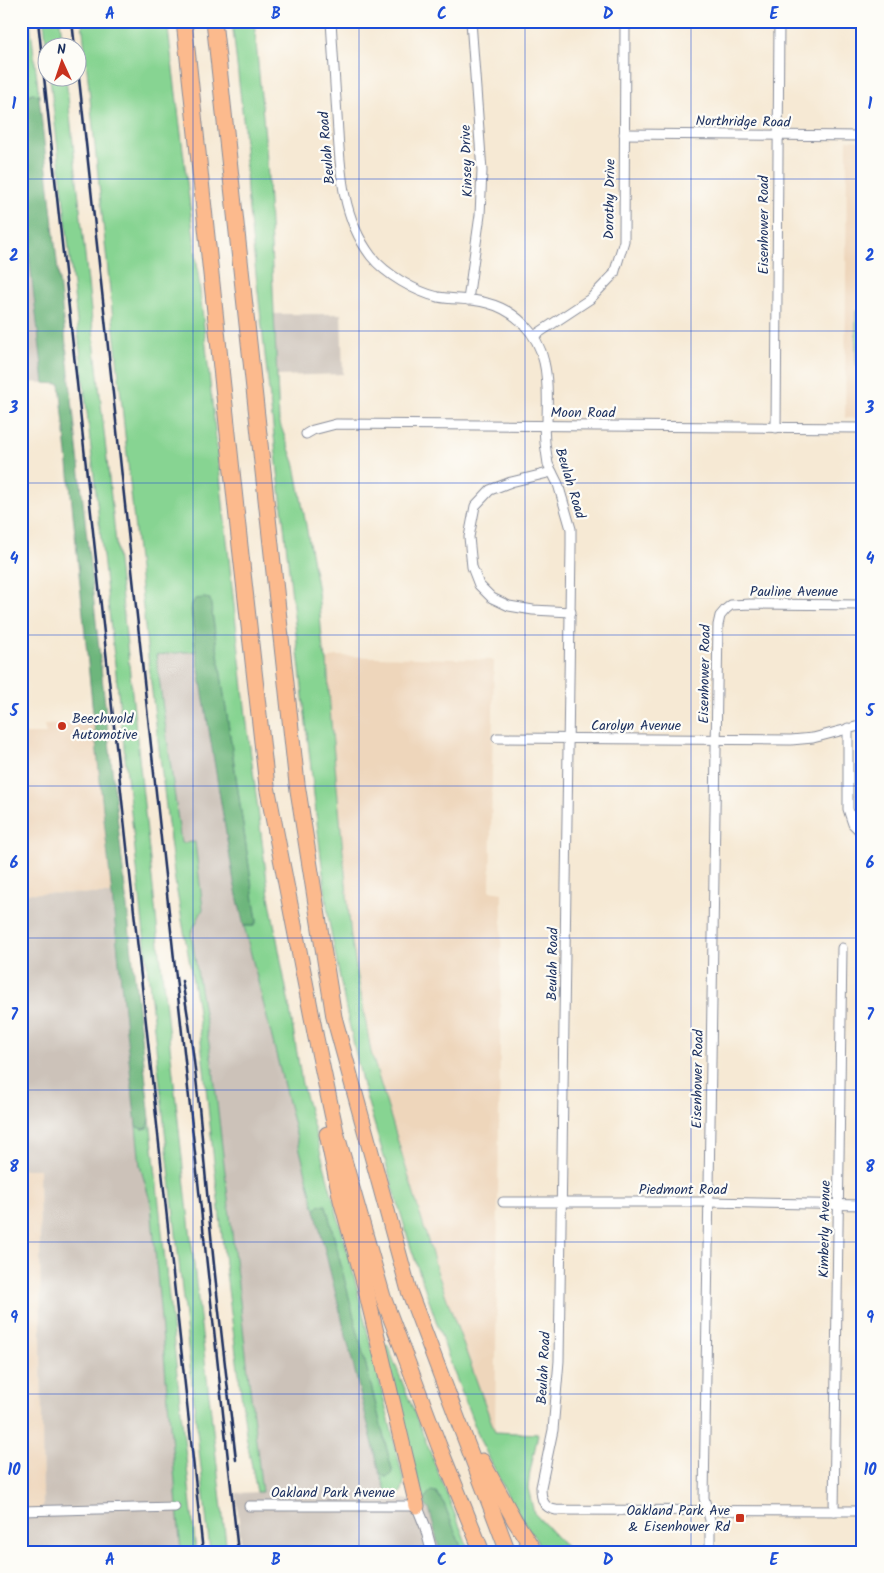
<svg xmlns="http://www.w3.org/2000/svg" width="884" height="1573" viewBox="0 0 884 1573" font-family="Kalam,sans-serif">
  <rect width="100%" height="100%" fill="#fdfcf7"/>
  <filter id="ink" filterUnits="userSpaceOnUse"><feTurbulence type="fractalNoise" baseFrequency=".02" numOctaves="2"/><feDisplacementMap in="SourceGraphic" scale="10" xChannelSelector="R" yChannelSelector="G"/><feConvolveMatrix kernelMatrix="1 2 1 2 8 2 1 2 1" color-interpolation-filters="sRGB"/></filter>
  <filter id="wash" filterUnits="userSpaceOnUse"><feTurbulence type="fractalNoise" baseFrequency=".0096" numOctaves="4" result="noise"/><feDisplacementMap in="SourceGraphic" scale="20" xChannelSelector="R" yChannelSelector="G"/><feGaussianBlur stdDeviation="1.12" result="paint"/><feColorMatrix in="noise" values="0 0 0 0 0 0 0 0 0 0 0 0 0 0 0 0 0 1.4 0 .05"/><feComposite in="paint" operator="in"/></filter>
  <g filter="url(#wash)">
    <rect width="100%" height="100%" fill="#f6e9d4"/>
    <g fill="#eed6bb">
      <polygon points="847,140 863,141 863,419 845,418"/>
      <polygon points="336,656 494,660 490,891 502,893 495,1432 438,1274 371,1052 351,937 331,722 327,660"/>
      <polygon points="94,723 111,894 21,893 21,734 46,734 44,725"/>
      <polygon points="39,1168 43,1510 21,1511 21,1169"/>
    </g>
    <g fill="#ccc2b9">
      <polygon points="21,185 44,383 21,382"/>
      <polygon points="274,314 341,314 343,374 277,376"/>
      <polygon points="196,651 234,882 380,1473 388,1497 423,1502 430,1511 440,1552 242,1552 236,1493 262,1492 213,1068 191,933 203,909 195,843 181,843 156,655"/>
      <polygon points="21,893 111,894 140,1166 151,1204 181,1552 21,1552 21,1511 43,1510 39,1169 21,1169"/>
    </g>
    <g fill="#87d492" stroke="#518278">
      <polygon points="21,21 30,21 39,96 33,93 21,98"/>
      <polygon points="44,21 60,21 63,47 48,48 47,51"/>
      <path d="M82,21H167L197,263L246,716L269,896L289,1004L302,1084L353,1272L404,1482C403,1490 401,1494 394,1498L388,1497L380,1473L386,1477L391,1475L392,1470L326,1206L320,1205L315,1210L244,926H254L257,921L210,600L204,598L191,607L196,651L156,655L181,843L195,842L203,909L191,933L213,1068L262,1492H257L247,1441L226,1273L197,1004L175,881L150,675Z"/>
      <polygon points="232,21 254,21 267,159 279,421 295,465 318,591 323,651 327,660 331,722 351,937 371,1052 438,1274 495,1432 538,1434 530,1472 528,1488 534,1513 571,1552 544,1552 511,1502 481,1442 453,1370 411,1248 363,1086 347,1014 329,922 320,849 247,193 244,127"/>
      <polygon points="50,78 66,78 186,1195 227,1552 210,1552 121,719"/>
      <polygon points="856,311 863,311 863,366 856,365"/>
      <polygon points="150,1119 196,1552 181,1552 151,1204 140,1166 136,1126 142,1129 148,1128"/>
      <polygon points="384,1344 387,1344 470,1552 463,1552 444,1504 436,1492 423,1502"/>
    </g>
    <g fill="#6db67c" stroke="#44726d">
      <polygon points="33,93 39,96 150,1119 148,1128 142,1129 136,1126 94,723 60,384 44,383 21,185 21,98"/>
      <polygon points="204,598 210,599 257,921 254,926 244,926 234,882 196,651 191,607 195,599"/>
      <polygon points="320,1205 326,1205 392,1470 391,1475 386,1477 380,1473 315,1210"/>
      <polygon points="431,1491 436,1492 444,1504 463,1552 440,1552 430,1511 423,1502 427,1495"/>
    </g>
  </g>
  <g filter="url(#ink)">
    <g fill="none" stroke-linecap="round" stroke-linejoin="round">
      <g stroke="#888c99" stroke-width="11">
        <g id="minor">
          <path d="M331,21C333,53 335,84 337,116C340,164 340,215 371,256C385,274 416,292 438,297C454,300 471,298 487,303C515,310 538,333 544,362C549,383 547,405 547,426"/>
          <polyline points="624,134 863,136"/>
          <polyline points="468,300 480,215 482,171 471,21"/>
          <polyline points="534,336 590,299 614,274 624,241 625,21"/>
          <path d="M544,426L545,443L548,464L558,484L571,529V546L559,1361L553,1430L541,1487C541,1499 543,1508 556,1510L863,1511"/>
          <polyline points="776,428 779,21"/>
          <polyline points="306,434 313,430 336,424 863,428"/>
          <polyline points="552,472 511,482 490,490 475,506 469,537 472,567 479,585 492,598 509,606 533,610 571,612"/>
          <polyline points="848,728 848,809 853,824 863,834"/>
          <polyline points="497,738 791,740 813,738 863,725"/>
          <polyline points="503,1202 709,1202 863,1205"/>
          <polyline points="249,1506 417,1506"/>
          <polyline points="21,1511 175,1507"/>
          <polyline points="834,1511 842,948"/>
          <polyline points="710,1552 710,1520 704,1498 718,625 720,616 726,609 731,605 751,604 863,605"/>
        </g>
      </g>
      <g stroke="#888c99" stroke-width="12">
        <polyline id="tertiary" points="417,1506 425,1526 432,1552"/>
      </g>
      <g stroke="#888c99" stroke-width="17">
        <g id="motorway">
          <polyline points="184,21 240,546 267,786 316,1038 336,1132 383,1297 439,1446 482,1552"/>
          <polyline points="214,21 297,784 334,1017 409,1291 508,1552"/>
          <polyline points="327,1134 341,1200 365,1286 417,1506"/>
          <polyline points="482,1461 515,1521 535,1552"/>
        </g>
      </g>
      <use href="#minor" stroke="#fff" stroke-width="9"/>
      <use href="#tertiary" stroke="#fff" stroke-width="10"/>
      <use href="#motorway" stroke="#fcba8d" stroke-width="15"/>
      <g stroke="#1b2f5e" stroke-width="2.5">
        <polyline points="38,21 203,1552"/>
        <polyline points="72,21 75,48"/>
        <polyline points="78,69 238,1552"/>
        <path d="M182,981C198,1068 203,1157 212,1245C219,1317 228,1389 236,1460"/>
      </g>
    </g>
  </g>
  <path fill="none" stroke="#1d4ed8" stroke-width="1" stroke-opacity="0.55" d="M193,21V1552M359,21V1552M525,21V1552M691,21V1552M21,179H863M21,331H863M21,483H863M21,635H863M21,786H863M21,938H863M21,1090H863M21,1242H863M21,1394H863"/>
  <g fill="#c8321e" stroke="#fdfcf7" stroke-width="2">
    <circle cx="62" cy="726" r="5"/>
    <rect x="735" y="1513" width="10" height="10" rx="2.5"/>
  </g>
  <g text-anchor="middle" stroke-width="4.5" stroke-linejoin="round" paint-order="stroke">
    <g font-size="14" fill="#1b2f5e" stroke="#fdfcf7">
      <text transform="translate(743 121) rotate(1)" y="5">Northridge Road</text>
      <text transform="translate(326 148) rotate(-95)" y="5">Beulah Road</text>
      <text transform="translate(466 161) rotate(-92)" y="5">Kinsey Drive</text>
      <text transform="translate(609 199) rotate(-89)" y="5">Dorothy Drive</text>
      <text transform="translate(763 225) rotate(-90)" y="5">Eisenhower Road</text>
      <text x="583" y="417">Moon Road</text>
      <text transform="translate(571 483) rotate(73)" y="5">Beulah Road</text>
      <text x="794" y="596">Pauline Avenue</text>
      <text transform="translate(704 674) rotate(-89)" y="5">Eisenhower Road</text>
      <text x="636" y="730">Carolyn Avenue</text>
      <text transform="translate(552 964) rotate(-89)" y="5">Beulah Road</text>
      <text transform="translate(697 1079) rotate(-89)" y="5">Eisenhower Road</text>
      <text x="683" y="1194">Piedmont Road</text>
      <text transform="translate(824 1229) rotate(-89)" y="5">Kimberly Avenue</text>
      <text transform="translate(543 1368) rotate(-87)" y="5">Beulah Road</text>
      <text x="333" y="1497">Oakland Park Avenue</text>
    </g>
    <g font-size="14" fill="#1b2f5e" stroke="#fdfcf7" text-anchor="start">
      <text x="72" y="723">Beechwold<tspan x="72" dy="16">Automotive</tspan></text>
      <text x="730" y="1515" text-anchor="end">Oakland Park Ave<tspan x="730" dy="16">&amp; Eisenhower Rd</tspan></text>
    </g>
  </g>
  <rect width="884" height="1573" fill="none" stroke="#fdfcf7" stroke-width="55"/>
  <g transform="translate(62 62) rotate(357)"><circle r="24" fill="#fdfcf7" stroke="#a3aaba"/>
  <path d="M0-4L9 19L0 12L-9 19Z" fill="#c8321e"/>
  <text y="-8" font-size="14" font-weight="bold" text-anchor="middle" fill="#1b2f5e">N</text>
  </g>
  <rect x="28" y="28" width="828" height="1518" fill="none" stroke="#1d4ed8" stroke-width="2"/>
  <g font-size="16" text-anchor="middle" font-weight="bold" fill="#1d4ed8">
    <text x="110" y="19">A</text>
    <text x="276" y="19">B</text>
    <text x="442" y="19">C</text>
    <text x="608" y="19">D</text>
    <text x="774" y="19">E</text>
    <text x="14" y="109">1</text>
    <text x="870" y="109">1</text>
    <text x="14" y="261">2</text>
    <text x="870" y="261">2</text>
    <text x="14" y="413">3</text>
    <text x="870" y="413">3</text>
    <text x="14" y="564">4</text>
    <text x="870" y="564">4</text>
    <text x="14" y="716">5</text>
    <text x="870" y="716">5</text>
    <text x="14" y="868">6</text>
    <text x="870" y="868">6</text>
    <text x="14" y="1020">7</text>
    <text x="870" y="1020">7</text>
    <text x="14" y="1172">8</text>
    <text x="870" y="1172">8</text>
    <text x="14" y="1323">9</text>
    <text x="870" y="1323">9</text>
    <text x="14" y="1475">10</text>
    <text x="870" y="1475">10</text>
    <text x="110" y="1565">A</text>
    <text x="276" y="1565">B</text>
    <text x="442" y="1565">C</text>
    <text x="608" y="1565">D</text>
    <text x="774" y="1565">E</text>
  </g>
</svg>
